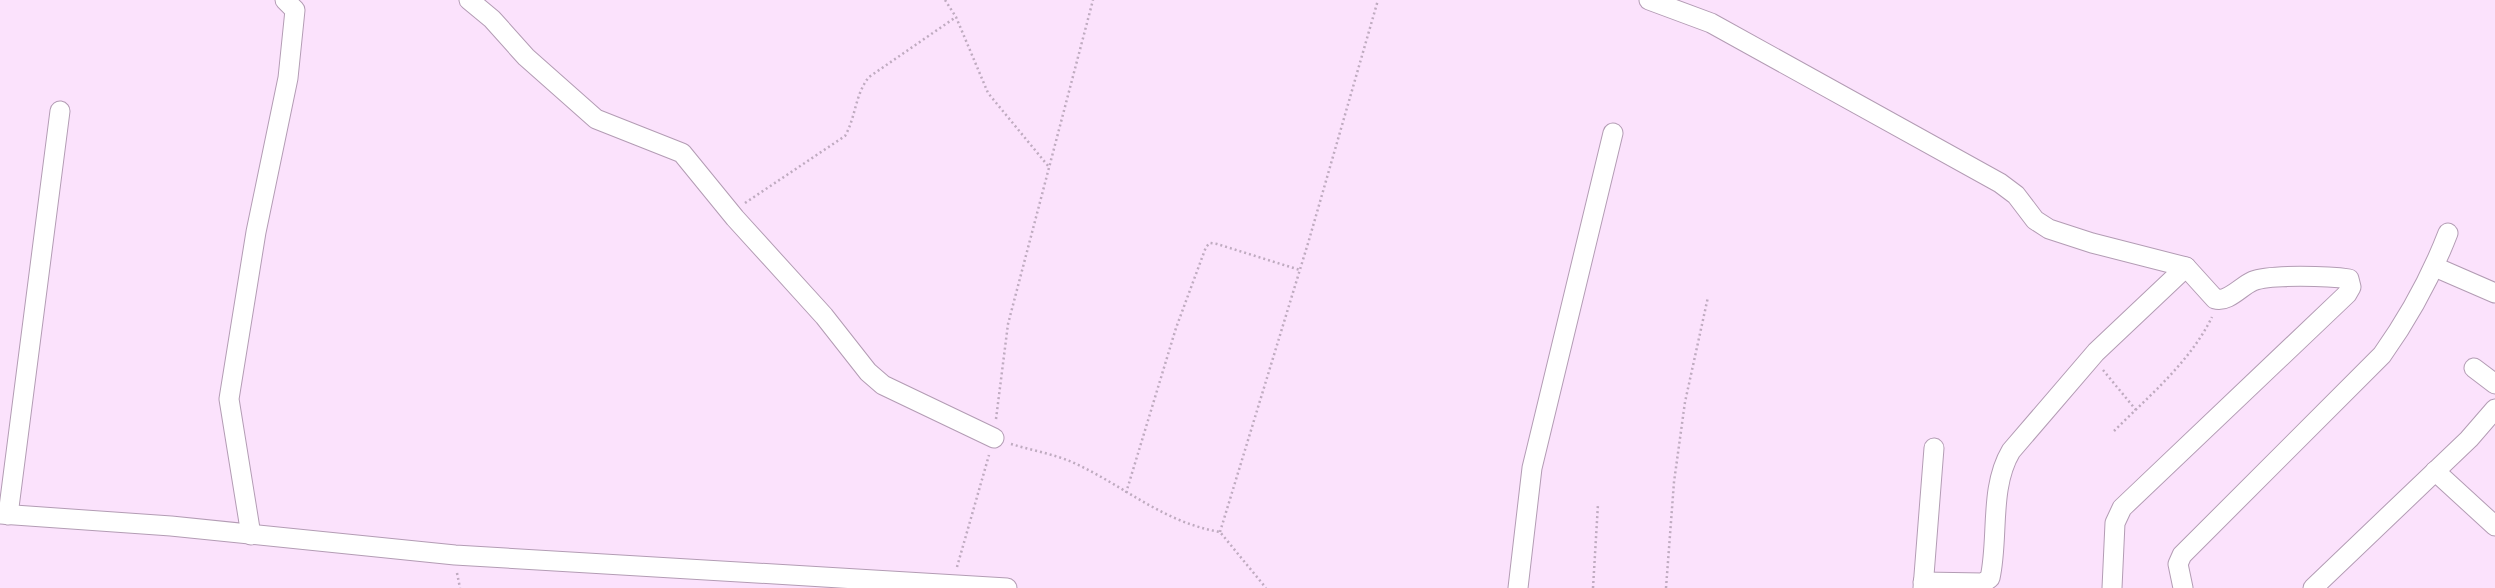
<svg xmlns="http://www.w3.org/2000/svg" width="2495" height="588" viewBox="0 0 2495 588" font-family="'Archivo Narrow',sans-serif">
  <rect width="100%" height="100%" fill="#fbe2fc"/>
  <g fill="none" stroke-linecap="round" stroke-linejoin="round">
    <g stroke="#b39cb4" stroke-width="21">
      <g id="minor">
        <polyline points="469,0 492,19 526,57 596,119 682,153 735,218 824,316 868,372 883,385 994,438"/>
        <path d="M1649,0L1711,23L2000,183L2016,195L2035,220L2049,229L2092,243L2186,267L2215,299C2228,303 2241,286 2253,281C2270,274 2330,276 2349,279L2351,287L2347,294L2122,508L2115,523L2112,588"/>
        <polyline points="2435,267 2495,293"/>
        <polyline points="2474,368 2495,384"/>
        <polyline points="2435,471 2495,526"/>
        <polyline points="0,514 171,526 455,555 1007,588"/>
        <polyline points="8,515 60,111"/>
        <polyline points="251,535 229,399 256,232 288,78 295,10 285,0"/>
        <path d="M1923,582L1983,583L1990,578C1999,538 1989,488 2011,451L2096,352L2186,267"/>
        <polyline points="1518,588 1532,468 1613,133"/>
        <polyline points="1923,588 1934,448"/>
        <path d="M2183,588L2178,564L2182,555L2382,355C2409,317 2431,277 2448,233"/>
        <polyline points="2313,588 2469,439 2495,409"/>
      </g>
    </g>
    <g stroke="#bfabc0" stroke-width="2.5" stroke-dasharray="2 3" stroke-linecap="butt">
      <polyline points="945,0 956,17 988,93 1049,167"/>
      <path d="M745,203L845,136C856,117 855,94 869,77L956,17"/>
      <polyline points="2103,370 2136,410"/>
      <polyline points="996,419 1008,324 1093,0"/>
      <path d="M2114,431C2149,396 2190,362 2212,317"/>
      <path d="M1011,444C1031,450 1053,454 1072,462C1125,486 1162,522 1220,532L1266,588"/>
      <polyline points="1126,493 1176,328 1206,247 1210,243 1217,244 1300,270"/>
      <polyline points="1220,532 1309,240 1378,0"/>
      <polyline points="957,567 989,455"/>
      <polyline points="457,573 460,588"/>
      <polyline points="1593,588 1598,504"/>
      <polyline points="1666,588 1674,482 1685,402 1708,297"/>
    </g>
    <use href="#minor" stroke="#fff" stroke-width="19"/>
  </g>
</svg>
